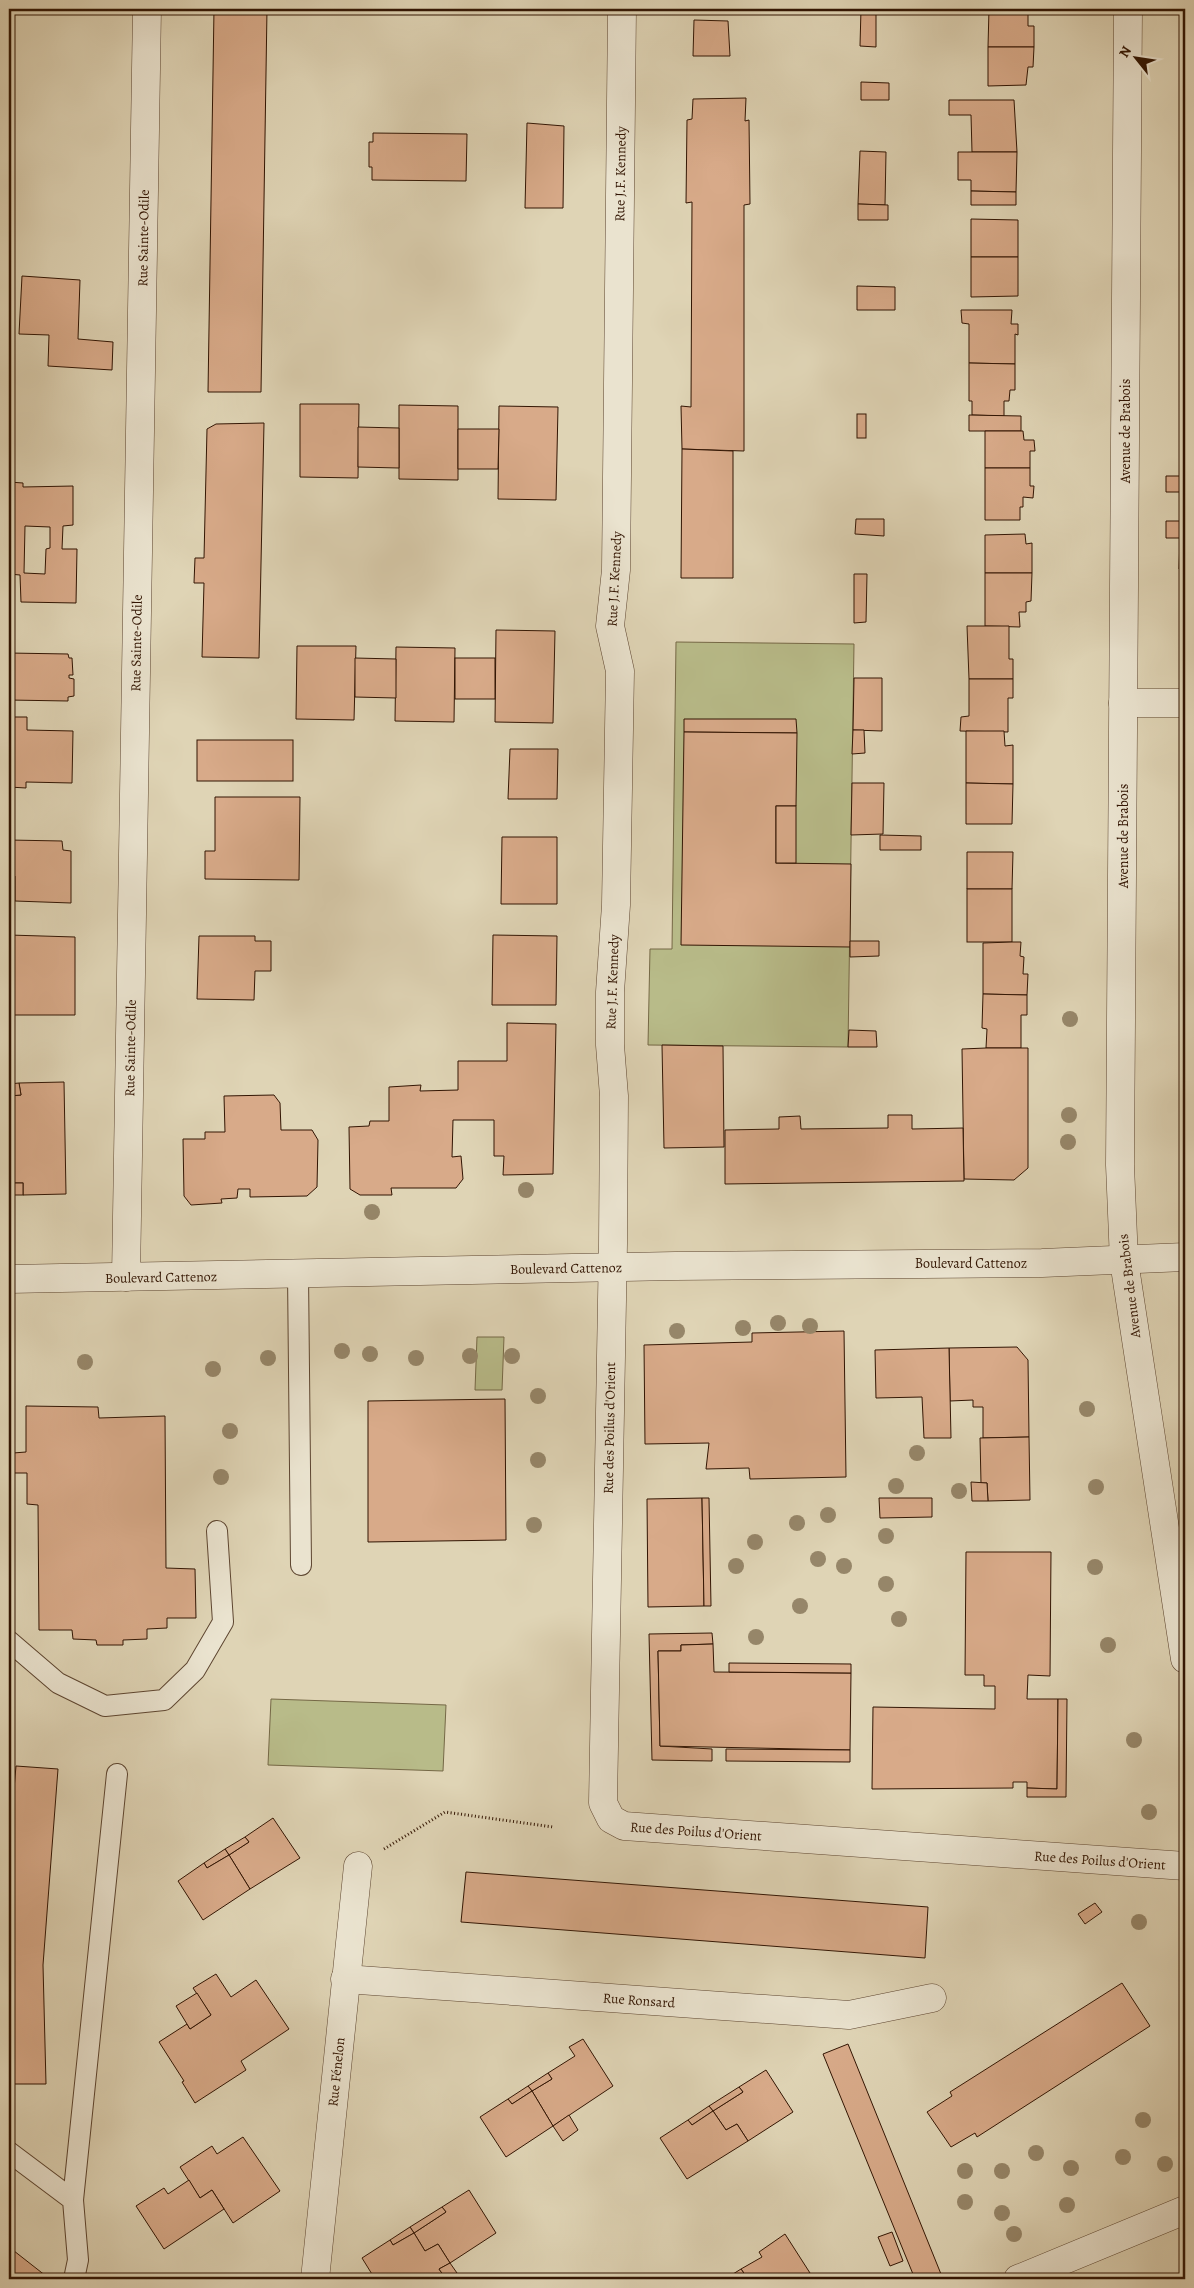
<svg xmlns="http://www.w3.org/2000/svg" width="1194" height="2288" viewBox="0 0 1194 2288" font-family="Alegreya,serif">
  <rect width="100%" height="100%" fill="#dfd4b5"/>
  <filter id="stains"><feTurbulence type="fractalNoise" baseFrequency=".004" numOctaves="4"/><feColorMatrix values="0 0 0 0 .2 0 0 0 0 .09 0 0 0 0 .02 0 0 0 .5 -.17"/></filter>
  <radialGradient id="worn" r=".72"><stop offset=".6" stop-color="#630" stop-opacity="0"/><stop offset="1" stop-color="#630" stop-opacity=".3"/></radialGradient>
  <g fill="#b8bb89" stroke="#756846">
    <polygon points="676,642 854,644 848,1047 648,1045 650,949 672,949"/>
    <polygon points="477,1337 504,1337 502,1390 475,1390"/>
    <polygon points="271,1699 446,1705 443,1771 268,1765"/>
  </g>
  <g fill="#d8aa89" stroke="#321503" fill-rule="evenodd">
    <polygon points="214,9 267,9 261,392 208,392"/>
    <polygon points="861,9 876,9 876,47 860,46"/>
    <polygon points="989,9 1028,9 1028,26 1034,26 1034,47 988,47"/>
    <polygon points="694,20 728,21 730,56 693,56"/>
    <polygon points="988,47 1034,47 1033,67 1028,67 1026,85 988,86"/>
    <polygon points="861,82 889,83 889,100 861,100"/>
    <polygon points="746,98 745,121 749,120 750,204 744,205 744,451 682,449 681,406 691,407 692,202 686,203 687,120 692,119 693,99"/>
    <polygon points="949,100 1014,100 1017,152 972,152 971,115 949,115"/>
    <polygon points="527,123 564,126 563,208 525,208"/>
    <polygon points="373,133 467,134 466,181 372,180 372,167 369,167 369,142 373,142"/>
    <polygon points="860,151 886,152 885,205 858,204"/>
    <polygon points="958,152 1017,152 1016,192 971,191 971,180 958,180"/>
    <polygon points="971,191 1016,192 1016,205 971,205"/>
    <polygon points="858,204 888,205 888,220 858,220"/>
    <polygon points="971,219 1018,220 1018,257 971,257"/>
    <polygon points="971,257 1018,257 1018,296 971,297"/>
    <polygon points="22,276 80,280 78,339 113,342 112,370 48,366 49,335 19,334"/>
    <polygon points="857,286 895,287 895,310 857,310"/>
    <polygon points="961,310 1012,310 1011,324 1018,324 1018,335 1015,334 1015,364 969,363 969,324 962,323"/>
    <polygon points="969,363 1015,364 1015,390 1010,390 1009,401 1004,401 1004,416 972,415 972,401 969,401"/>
    <polygon points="300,404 359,404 358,478 300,477"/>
    <polygon points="399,405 458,406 458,480 399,479"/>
    <polygon points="499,406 558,407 556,500 498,499"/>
    <rect x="857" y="414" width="9" height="24"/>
    <polygon points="969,415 1021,416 1021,431 969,431"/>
    <polygon points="264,423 259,658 202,657 204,583 194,583 195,558 204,558 207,429 216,424"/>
    <polygon points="358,427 399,428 399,468 358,467"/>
    <polygon points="458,429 499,429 498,469 458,469"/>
    <polygon points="985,431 1023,431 1024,440 1034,440 1035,451 1030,451 1030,468 985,468"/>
    <polygon points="682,449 733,451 733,578 681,578"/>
    <polygon points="985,468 1030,468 1030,486 1034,486 1033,498 1023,497 1023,507 1020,507 1020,520 985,520"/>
    <polygon points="1166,476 1185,476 1185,569 1179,569 1180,538 1166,538 1166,521 1180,521 1180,492 1166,492"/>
    <path d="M9,482L23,483V487L73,486V525L63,526L62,549H77L76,603L21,602L20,575L9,574ZM25,526L50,527V548L46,549L45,574L24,573Z"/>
    <polygon points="856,519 884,519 884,536 855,534"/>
    <polygon points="1025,534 1026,544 1032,543 1032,573 985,573 985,535"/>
    <polygon points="985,573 1032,573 1031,601 1026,602 1026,612 1019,612 1020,627 985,626"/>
    <polygon points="854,574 867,574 866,622 854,623"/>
    <polygon points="967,626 1009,626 1009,659 1013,659 1013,679 969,679"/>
    <polygon points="496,630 555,631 553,723 495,722"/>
    <polygon points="297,646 356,646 354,720 296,719"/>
    <polygon points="396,647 455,648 454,722 395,721"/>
    <polygon points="9,653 68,654 69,658 72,658 73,675 69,675 69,678 74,679 74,696 68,697 68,701 9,700"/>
    <polygon points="355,658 396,659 396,698 355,697"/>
    <rect x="455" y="658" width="40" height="41"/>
    <polygon points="854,678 882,678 882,731 853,730"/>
    <polygon points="969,679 1013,679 1013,698 1008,698 1008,732 960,731 961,717 969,716"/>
    <polygon points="9,717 27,717 27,730 73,731 72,783 26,782 26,788 9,787"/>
    <polygon points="684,719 796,719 797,733 684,732"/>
    <polygon points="853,730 864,730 865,753 852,754"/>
    <polygon points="966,731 1004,731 1005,746 1013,745 1013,784 966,783"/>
    <polygon points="684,732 797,733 796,806 776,806 776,863 851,864 850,947 681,945"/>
    <rect x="197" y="740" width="96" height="41"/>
    <polygon points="510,749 558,749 557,799 508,799"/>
    <polygon points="852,783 884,783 883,834 851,835"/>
    <polygon points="966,783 1013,784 1012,824 966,824"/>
    <polygon points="215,797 300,797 299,880 205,879 205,851 215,851"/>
    <rect x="776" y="806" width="20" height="57"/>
    <polygon points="880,835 921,836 921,850 880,850"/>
    <polygon points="502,837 557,837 557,904 501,904"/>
    <polygon points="9,840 62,841 63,850 71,851 71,903 15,901 15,876 9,876"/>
    <polygon points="967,852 1013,852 1012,889 967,889"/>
    <rect x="967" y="889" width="45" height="53"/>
    <polygon points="9,935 75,937 75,1015 9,1015"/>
    <polygon points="493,935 557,936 556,1005 492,1005"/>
    <polygon points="199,936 255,936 255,941 271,941 271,971 255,971 254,1000 197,999"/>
    <polygon points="850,941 879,941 879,956 850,957"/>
    <polygon points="1012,942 1021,942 1020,956 1024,957 1023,974 1028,974 1027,995 983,994 983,943"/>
    <polygon points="983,994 1027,995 1027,1015 1021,1015 1021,1048 986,1048 987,1029 982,1028"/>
    <polygon points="507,1023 556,1024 553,1174 503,1175 504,1156 494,1156 494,1120 453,1120 452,1157 461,1156 463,1179 456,1188 391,1188 392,1195 360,1195 350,1189 349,1127 369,1126 370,1121 389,1121 389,1087 421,1085 420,1091 458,1090 458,1061 507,1061"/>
    <polygon points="849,1030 876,1031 877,1047 848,1047"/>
    <polygon points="662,1045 723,1046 724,1147 664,1148"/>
    <polygon points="986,1048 1028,1048 1028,1168 1014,1180 964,1179 962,1049"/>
    <polygon points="64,1082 66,1194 23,1195 23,1183 9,1183 9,1096 21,1095 19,1083"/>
    <polygon points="19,1083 21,1095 9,1096 9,1084"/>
    <polygon points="274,1095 280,1103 281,1130 312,1130 318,1140 317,1187 307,1196 250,1197 250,1189 238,1189 237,1198 221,1199 222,1203 191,1205 184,1196 183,1139 205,1139 205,1132 225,1132 224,1096"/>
    <polygon points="888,1115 912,1115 912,1129 963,1128 964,1181 725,1184 725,1130 779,1129 779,1117 800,1116 801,1129 888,1128"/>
    <rect x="9" y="1183" width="14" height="12"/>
    <polygon points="844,1331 846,1477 750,1479 749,1468 706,1469 709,1443 645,1444 644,1345 752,1342 752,1333"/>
    <polygon points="1017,1347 1028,1360 1029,1437 983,1438 983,1407 973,1407 973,1400 950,1401 949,1348"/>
    <polygon points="949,1348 951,1438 924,1438 922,1397 876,1398 875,1350"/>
    <polygon points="505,1399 506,1540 368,1542 368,1401"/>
    <polygon points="26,1406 98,1407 99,1418 165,1416 166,1568 195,1569 196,1618 167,1618 167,1628 147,1629 147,1639 123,1640 123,1645 97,1645 96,1640 73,1639 72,1630 39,1630 38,1505 27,1504 27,1473 13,1473 13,1453 26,1452"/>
    <polygon points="1029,1437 1030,1500 988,1501 987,1483 981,1483 980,1438"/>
    <polygon points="971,1482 987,1483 988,1501 972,1501"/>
    <polygon points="702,1498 704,1606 648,1607 647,1499"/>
    <polygon points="702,1498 709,1498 711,1606 704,1606"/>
    <polygon points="879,1498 932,1498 932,1517 880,1518"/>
    <polygon points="966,1552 1051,1552 1050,1676 1028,1675 1027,1699 1058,1699 1057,1789 1027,1788 1027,1782 1013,1782 1013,1788 872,1789 873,1707 995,1709 995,1686 984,1686 984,1675 965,1675"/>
    <polygon points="712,1633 713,1644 681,1645 681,1651 658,1651 660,1746 712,1749 712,1761 652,1760 649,1634"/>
    <polygon points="713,1644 714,1672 851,1673 850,1750 660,1746 658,1651 681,1651 681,1645"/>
    <polygon points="729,1663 851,1664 851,1673 729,1672"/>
    <polygon points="1058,1699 1067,1699 1066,1797 1027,1797 1027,1788 1057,1789"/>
    <polygon points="726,1749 850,1750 850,1762 726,1761"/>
    <polygon points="16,1766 58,1769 43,1965 46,2084 9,2084 9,1812 12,1812"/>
    <polygon points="273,1818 300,1858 250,1889 229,1855 249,1842 245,1837"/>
    <polygon points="245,1837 249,1842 229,1855 225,1849"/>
    <polygon points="225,1849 229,1855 207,1868 204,1863"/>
    <polygon points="229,1855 250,1889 203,1920 178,1881 204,1863 207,1868"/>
    <polygon points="466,1872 928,1907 925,1958 461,1922"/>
    <polygon points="1095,1903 1102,1912 1085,1924 1078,1914"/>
    <polygon points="216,1974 231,1997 256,1980 289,2029 241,2061 246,2070 195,2103 182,2082 184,2081 159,2042 187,2024 190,2029 211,2015 193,1988"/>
    <polygon points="1122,1983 1150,2026 977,2137 975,2133 951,2147 927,2112 952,2096 950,2092"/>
    <polygon points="197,1993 211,2015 190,2029 176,2006"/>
    <polygon points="583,2039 613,2086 553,2126 532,2091 552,2079 548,2073 575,2056 569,2047"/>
    <polygon points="848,2044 943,2279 915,2279 823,2054"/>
    <polygon points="766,2070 793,2112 748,2141 737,2124 726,2130 713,2111 743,2092 739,2087"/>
    <polygon points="548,2073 552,2079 532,2091 528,2086"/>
    <polygon points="528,2086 532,2091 512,2104 508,2099"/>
    <polygon points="739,2087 743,2092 713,2111 709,2106"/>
    <polygon points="532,2091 553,2126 506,2157 480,2117 508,2099 512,2104"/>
    <polygon points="709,2106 713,2111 692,2125 688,2120"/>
    <polygon points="713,2111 726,2130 737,2124 748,2141 687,2179 660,2138 688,2120 692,2125"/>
    <polygon points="569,2115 578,2130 563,2141 553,2126"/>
    <polygon points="243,2137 280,2191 233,2223 212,2190 200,2198 180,2167 212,2146 217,2154"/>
    <polygon points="189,2180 200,2198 212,2190 224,2209 164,2249 136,2206 164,2188 168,2194"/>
    <polygon points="469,2190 496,2233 450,2263 438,2244 425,2251 414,2233 446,2212 442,2207"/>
    <polygon points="442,2207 446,2212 414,2233 410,2227"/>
    <polygon points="410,2227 414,2233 393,2245 390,2240"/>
    <polygon points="892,2232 903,2261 890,2266 878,2237"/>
    <polygon points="414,2233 425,2251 438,2244 450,2263 439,2269 446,2279 375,2279 362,2258 390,2240 393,2245"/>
    <polygon points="785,2234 810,2273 800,2279 748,2279 741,2269 762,2257 759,2252"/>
    <polygon points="9,2247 46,2276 44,2279 9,2279"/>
    <polygon points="450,2263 457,2273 446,2279 439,2269"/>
    <polygon points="741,2269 748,2279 725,2279"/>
  </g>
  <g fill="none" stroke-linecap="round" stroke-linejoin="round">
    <g stroke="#5d4530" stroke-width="22">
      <g id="service">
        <polyline points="298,1273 301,1565"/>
        <polyline points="9,1641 58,1683 105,1706 164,1700 195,1670 223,1622 217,1531"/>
        <polyline points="9,2152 73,2200 78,2260 74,2279"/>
        <polyline points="73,2200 117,1774"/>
      </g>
    </g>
    <g stroke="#5d4530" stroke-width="29">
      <g id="minor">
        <polyline points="622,9 616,570 610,626 620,671 616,905 610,992 610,1045 614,1096 613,1244 603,1803 611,1819 624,1826 1185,1866"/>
        <polyline points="1123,703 1185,703"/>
        <polyline points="126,1277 147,9"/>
        <polyline points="345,1979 849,2015 932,1998"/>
        <polyline points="315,2279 358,1866"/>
        <polyline points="1018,2279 1185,2210"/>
      </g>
    </g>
    <g stroke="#5d4530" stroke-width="29">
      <g id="tertiary">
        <polyline points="1128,9 1120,1165 1124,1261 1185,1659"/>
        <polyline points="9,1279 675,1266 1042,1263 1185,1257"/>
      </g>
    </g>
    <polyline stroke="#321503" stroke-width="3" stroke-dasharray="1 2.5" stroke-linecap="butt" points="384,1849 445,1812 553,1827"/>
    <use href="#service" stroke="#eae3cf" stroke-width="20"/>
    <use href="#minor" stroke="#eae3cf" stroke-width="28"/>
    <use href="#tertiary" stroke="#eae3cf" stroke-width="28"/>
  </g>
  <g fill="#968669">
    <circle cx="1070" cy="1019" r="8"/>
    <circle cx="1069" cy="1115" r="8"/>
    <circle cx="1068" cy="1142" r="8"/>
    <circle cx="526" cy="1190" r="8"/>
    <circle cx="372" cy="1212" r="8"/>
    <circle cx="778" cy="1323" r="8"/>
    <circle cx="810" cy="1326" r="8"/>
    <circle cx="743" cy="1328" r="8"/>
    <circle cx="677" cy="1331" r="8"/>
    <circle cx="342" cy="1351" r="8"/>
    <circle cx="370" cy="1354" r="8"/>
    <circle cx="470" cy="1356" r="8"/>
    <circle cx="512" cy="1356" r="8"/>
    <circle cx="268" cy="1358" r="8"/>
    <circle cx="416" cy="1358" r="8"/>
    <circle cx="85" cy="1362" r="8"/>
    <circle cx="213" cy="1369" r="8"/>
    <circle cx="538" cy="1396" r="8"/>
    <circle cx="1087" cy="1409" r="8"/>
    <circle cx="230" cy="1431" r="8"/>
    <circle cx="917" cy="1453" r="8"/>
    <circle cx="538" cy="1460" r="8"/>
    <circle cx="221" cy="1477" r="8"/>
    <circle cx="896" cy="1486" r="8"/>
    <circle cx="1096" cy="1487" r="8"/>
    <circle cx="959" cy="1491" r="8"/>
    <circle cx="828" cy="1515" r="8"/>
    <circle cx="797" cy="1523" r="8"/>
    <circle cx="534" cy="1525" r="8"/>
    <circle cx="886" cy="1536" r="8"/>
    <circle cx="755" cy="1542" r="8"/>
    <circle cx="818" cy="1559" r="8"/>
    <circle cx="736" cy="1566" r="8"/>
    <circle cx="844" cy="1566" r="8"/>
    <circle cx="1095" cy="1567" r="8"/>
    <circle cx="886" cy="1584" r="8"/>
    <circle cx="800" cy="1606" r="8"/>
    <circle cx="899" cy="1619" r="8"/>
    <circle cx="756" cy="1637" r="8"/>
    <circle cx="1108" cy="1645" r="8"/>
    <circle cx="1134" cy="1740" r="8"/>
    <circle cx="1149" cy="1812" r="8"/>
    <circle cx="1139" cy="1922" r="8"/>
    <circle cx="1143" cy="2120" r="8"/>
    <circle cx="1036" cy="2153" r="8"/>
    <circle cx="1123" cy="2157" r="8"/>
    <circle cx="1165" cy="2164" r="8"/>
    <circle cx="1071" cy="2168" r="8"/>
    <circle cx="965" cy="2171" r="8"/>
    <circle cx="1002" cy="2171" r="8"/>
    <circle cx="965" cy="2202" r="8"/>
    <circle cx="1067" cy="2205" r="8"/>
    <circle cx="1002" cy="2213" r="8"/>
    <circle cx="1014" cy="2234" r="8"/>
  </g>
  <g text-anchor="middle" stroke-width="4" stroke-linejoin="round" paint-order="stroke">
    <g font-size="14" fill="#321503" stroke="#eae3cf">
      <text transform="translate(620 174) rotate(-89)" y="5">Rue J.F. Kennedy</text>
      <text transform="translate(143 238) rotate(-89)" y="5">Rue Sainte-Odile</text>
      <text transform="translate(1125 431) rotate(-90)" y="5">Avenue de Brabois</text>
      <text transform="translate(614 579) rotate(-87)" y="5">Rue J.F. Kennedy</text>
      <text transform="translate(136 643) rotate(-89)" y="5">Rue Sainte-Odile</text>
      <text transform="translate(1123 836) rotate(-90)" y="5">Avenue de Brabois</text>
      <text transform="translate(612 982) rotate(-88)" y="5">Rue J.F. Kennedy</text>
      <text transform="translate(130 1048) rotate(-89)" y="5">Rue Sainte-Odile</text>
      <text x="971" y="1268">Boulevard Cattenoz</text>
      <text transform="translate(566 1268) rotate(-1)" y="5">Boulevard Cattenoz</text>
      <text transform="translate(161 1277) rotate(-1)" y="5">Boulevard Cattenoz</text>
      <text transform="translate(1129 1286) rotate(-97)" y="5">Avenue de Brabois</text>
      <text transform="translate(609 1428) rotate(-89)" y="5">Rue des Poilus d'Orient</text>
      <text transform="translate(696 1831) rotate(4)" y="5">Rue des Poilus d'Orient</text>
      <text transform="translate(1100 1860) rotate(4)" y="5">Rue des Poilus d'Orient</text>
      <text transform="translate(639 2000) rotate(4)" y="5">Rue Ronsard</text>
      <text transform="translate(336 2072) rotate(-84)" y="5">Rue Fénelon</text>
    </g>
  </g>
  <rect width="1194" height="2288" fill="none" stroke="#dfd4b5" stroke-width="30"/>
  <rect x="10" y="10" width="1174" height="2268" fill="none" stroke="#321503" stroke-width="2.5"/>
  <rect x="15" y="15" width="1164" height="2258" fill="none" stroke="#321503"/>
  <g transform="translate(1136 58) rotate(300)" stroke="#eae3cf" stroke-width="4" paint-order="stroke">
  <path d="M0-4L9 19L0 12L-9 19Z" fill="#321503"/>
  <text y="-8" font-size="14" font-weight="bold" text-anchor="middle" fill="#321503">N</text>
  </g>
  <rect width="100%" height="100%" filter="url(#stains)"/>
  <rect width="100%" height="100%" fill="url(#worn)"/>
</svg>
